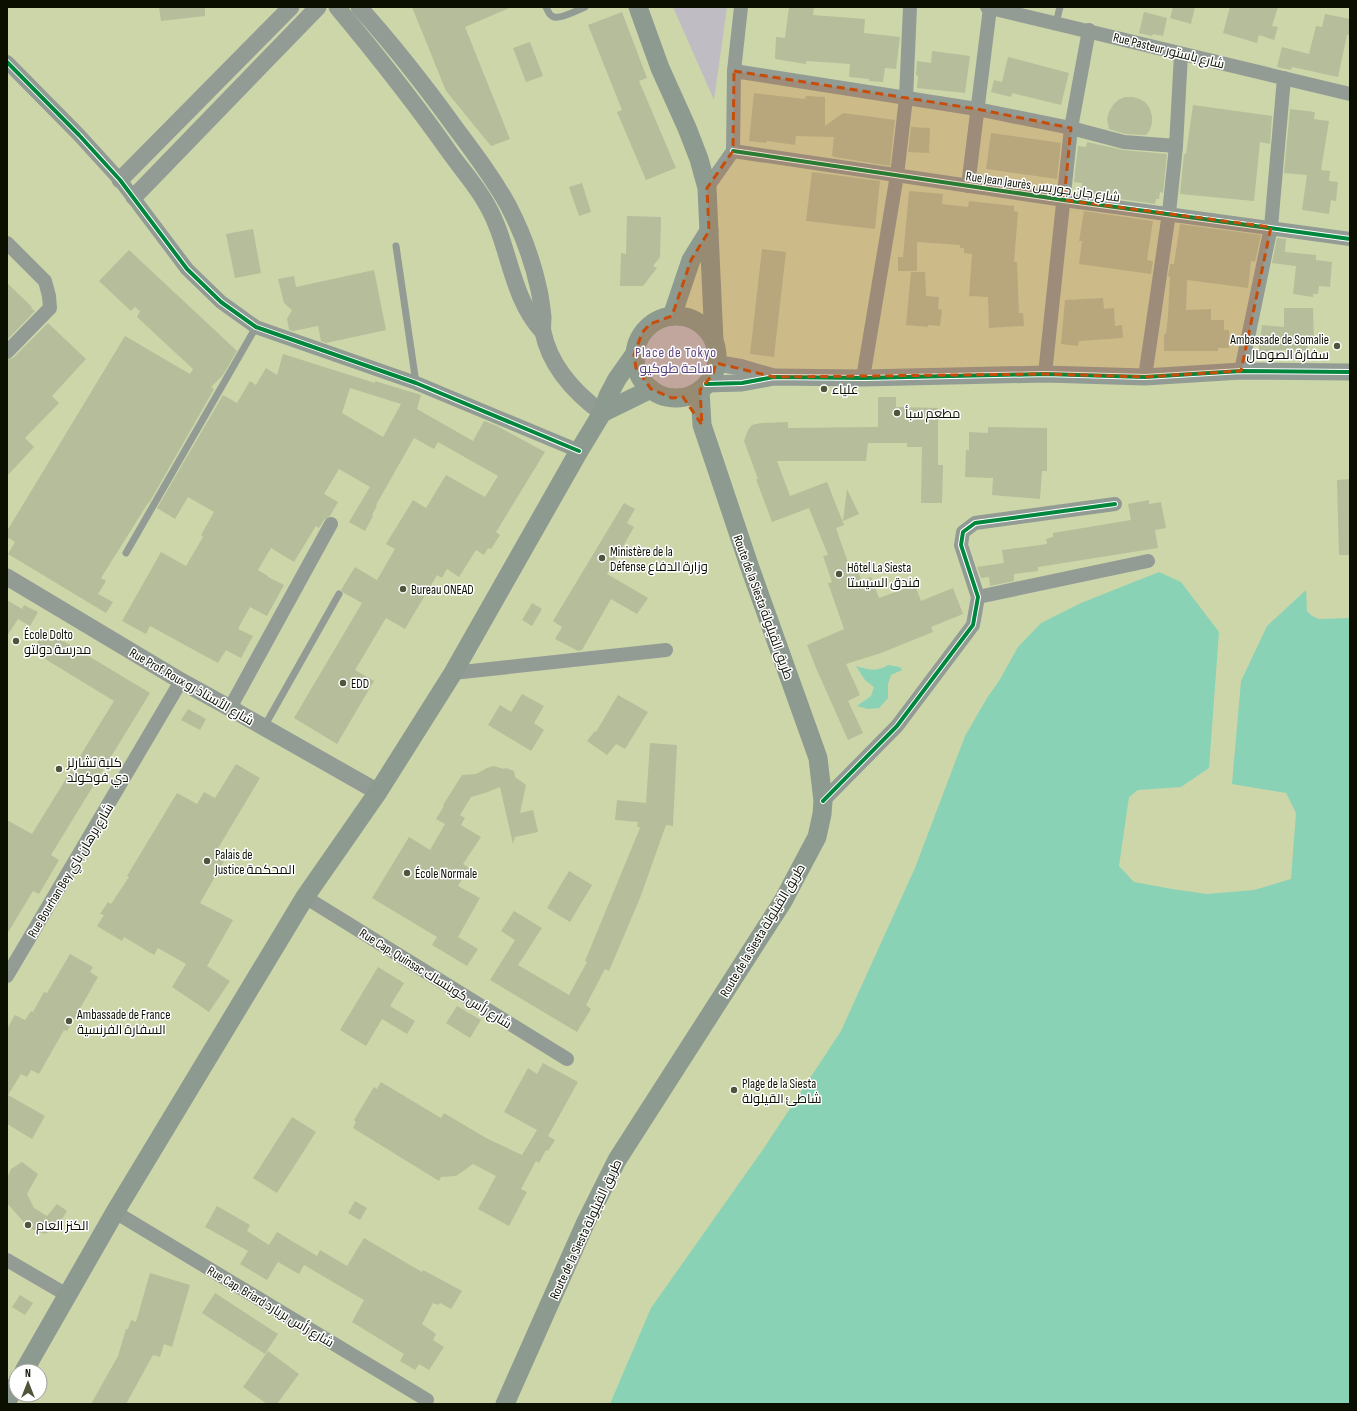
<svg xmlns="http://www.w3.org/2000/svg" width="1357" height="1411" viewBox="0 0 1357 1411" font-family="'Sofia Sans Condensed',Cairo,sans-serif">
  <rect width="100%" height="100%" fill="#cdd6a9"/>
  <g fill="#c0bcc3">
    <polygon points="673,7 727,7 714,100"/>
    <circle cx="675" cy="357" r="33"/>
  </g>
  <g fill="#89d2b6">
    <polygon points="1159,572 1181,582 1219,632 1209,768 1181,787 1138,790 1129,797 1119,866 1134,882 1172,889 1207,894 1254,890 1291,879 1296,813 1286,793 1232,784 1241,681 1267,626 1306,590 1307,611 1312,616 1319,619 1350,618 1350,1404 610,1404 651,1308 764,1148 841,1031 915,868 965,736 987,698 999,681 1018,647 1041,623 1081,603"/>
    <path d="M888,665L900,667L902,670L891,675L888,684V698L879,708L868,709L857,706L871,696L874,687L865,680L856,666C868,670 877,672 888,665Z"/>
  </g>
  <g fill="#b5bd9a" fill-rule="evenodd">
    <polygon points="159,7 205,7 205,16 161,21"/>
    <polygon points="412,7 512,7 465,27 510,139 491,146 446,91"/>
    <polygon points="789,7 814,7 813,15 865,19 864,33 900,37 896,69 885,68 883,82 869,81 869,79 849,77 850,64 806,61 806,64 775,59 776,37 785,38"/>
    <polygon points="1173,7 1195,7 1191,24 1170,18"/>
    <polygon points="1230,7 1278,7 1272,26 1278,27 1274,40 1259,35 1257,43 1223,33"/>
    <polygon points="622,12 647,78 639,81 676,168 646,180 617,112 622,110 588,25"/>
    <polygon points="1144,12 1167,18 1163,36 1153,34 1152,36 1139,33"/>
    <polygon points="1325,14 1350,19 1350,35 1347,35 1338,77 1292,67 1291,70 1277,67 1282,47 1309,54 1316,26 1322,27"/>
    <polygon points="530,42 543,76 526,82 513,48"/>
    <polygon points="932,51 970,56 965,93 917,88 918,76 916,75 917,61 931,63"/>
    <polygon points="1008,57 1069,73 1061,105 1012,93 1011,97 991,92 994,80 1002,82"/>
    <polygon points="754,93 805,99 806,96 825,97 825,126 843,113 895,120 890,166 834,157 832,155 834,137 796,136 795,145 767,141 766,143 749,141"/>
    <polygon points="1125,97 1133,97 1140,99 1146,103 1150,109 1152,116 1152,123 1150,130 1146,135 1125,134 1109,129 1107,119 1109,112 1113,105 1118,100"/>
    <polygon points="1193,105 1272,116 1270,144 1260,142 1254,201 1180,194 1184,154 1186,154"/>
    <polygon points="1290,109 1315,112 1314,119 1329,121 1321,170 1330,171 1329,181 1338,182 1336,201 1331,200 1329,214 1302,210 1307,175 1284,173"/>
    <polygon points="911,127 930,128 929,153 908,152"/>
    <polygon points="991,133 1061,143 1057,179 986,169"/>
    <polygon points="1087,142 1123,150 1167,154 1163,193 1160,192 1159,199 1156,199 1155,204 1086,194 1087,190 1081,189 1082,183 1074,182 1078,146 1086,147"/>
    <polygon points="812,172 880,181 875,229 806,221"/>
    <polygon points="582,183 591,212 579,216 569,187"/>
    <polygon points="909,191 943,194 942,204 968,207 969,201 1014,206 1014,211 1018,212 1014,262 1017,262 1019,313 1023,313 1024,326 989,328 988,297 969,296 972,254 964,253 964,248 960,248 960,245 917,242 917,271 898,271 898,257 903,257"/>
    <polygon points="1084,211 1153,221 1147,260 1153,261 1151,274 1079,264 1082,241 1079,241"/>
    <polygon points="627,216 661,217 660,257 653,266 657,268 643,286 620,286 621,253 626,254"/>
    <polygon points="1180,224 1261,235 1255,262 1251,261 1248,288 1187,280 1186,310 1211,309 1211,320 1224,320 1224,330 1229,330 1229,348 1218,348 1218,351 1164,351 1164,334 1166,334 1168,317 1170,277 1168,276 1170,264 1174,264"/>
    <polygon points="253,229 261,273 235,278 226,234"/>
    <polygon points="1277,238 1286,239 1285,252 1316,255 1316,260 1332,262 1330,287 1319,286 1318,294 1313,294 1313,297 1293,294 1296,266 1272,263"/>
    <polygon points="762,249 786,252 774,357 750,354"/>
    <polygon points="129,250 237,351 223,375 211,387 214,389 149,503 148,503 101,578 106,581 98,594 113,602 106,613 8,554 15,542 7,537 7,531 125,336 190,374 193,369 137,317 140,311 135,307 131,311 99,281"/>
    <polygon points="374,270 386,330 326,343 321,341 318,326 293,331 289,330 287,319 292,310 284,303 278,279 294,276 296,287"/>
    <polygon points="911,272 925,272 926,296 939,297 938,309 942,310 940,326 928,325 928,327 906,325"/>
    <polygon points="7,283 32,307 31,308 35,311 7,340"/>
    <polygon points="1103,298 1104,309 1114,308 1115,326 1122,325 1123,338 1079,341 1078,346 1061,344 1065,300"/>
    <polygon points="1284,308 1313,308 1314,337 1307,337 1308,350 1271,350 1271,356 1258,354 1262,325 1284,327"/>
    <polygon points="48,323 86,359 52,396 59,403 25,438 34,447 7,476 7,360 13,358"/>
    <path d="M283,354L375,383V381L421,395L417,409L473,441L484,421L497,426L545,452L496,532L500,535L491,549L488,548L484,555L476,550L459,577L447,569L442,578L437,575L405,629L386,618L355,670L374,681L337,744L294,718L362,603L344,593L341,590L355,567L377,580L395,549L386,544L413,500L426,508L446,475L485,497L498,476L438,442L434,449L414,438L376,505L377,506L372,515L373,516L365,531L349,522L370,487L339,469L324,494L338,502L330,516L324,520L319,528L316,526L294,562L271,548L258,570L268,576V577L284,585L267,616L250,607L238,629L253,636L241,658L226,650L218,663L150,626L146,634L122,621L161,552L186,566L203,537L201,535L214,512L188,497L175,519L157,508L223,395L237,403L250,381L256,385L266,368L277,375ZM350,388L401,404L383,437L342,413Z"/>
    <polygon points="878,397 896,397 896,407 938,408 938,465 943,465 942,503 921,503 922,447 907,447 907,443 868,443 866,461 777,461 790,496 827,482 844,525 836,528 852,574 858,572 862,581 871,577 879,598 915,585 921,601 953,588 963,614 931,627 933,632 881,653 846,664 860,695 848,701 863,733 848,740 816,668 807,645 844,629 828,583 832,582 823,556 828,555 809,508 772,522 756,479 758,479 744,441 748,430 752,425 761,423 788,422 788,428 878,427"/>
    <polygon points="988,427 1047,428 1047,471 1042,471 1040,499 992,495 993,478 965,477 966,450 969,450 969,432 988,433"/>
    <polygon points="1350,479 1350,555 1339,555 1337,480"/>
    <polygon points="847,489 859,514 843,521"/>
    <polygon points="1149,500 1149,504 1161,502 1166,528 1155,530 1158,548 1038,567 1038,571 1014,574 1014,581 990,586 989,577 981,578 977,567 1004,563 1002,550 1047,544 1046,539 1053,537 1053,533 1131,520 1128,504"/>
    <polygon points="624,503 635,509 627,523 634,527 607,574 648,598 637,614 611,599 582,650 578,651 555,639 562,627 553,621"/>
    <polygon points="7,600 22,609 24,605 38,612 30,626 18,619 7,636"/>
    <polygon points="532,603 542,609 532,626 522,620"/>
    <polygon points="45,630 150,693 51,855 59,860 39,894 33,891 7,934 7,820 32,834 114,701 32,651"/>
    <polygon points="522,694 544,706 534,723 544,730 531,751 488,725 500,705 511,712"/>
    <polygon points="618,695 648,712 625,749 616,744 607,755 587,741 595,731 596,732"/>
    <polygon points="188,709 206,719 200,730 181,720"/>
    <polygon points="650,743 677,745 673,826 666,825 640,898 609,971 605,969 586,1005 591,1009 577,1032 490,980 515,940 501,931 514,911 542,928 518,965 569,995 587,962 585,961 640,828 637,826 638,822 615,820 617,800 646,803"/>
    <polygon points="236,764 260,778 217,850 227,856 200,903 233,920 207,966 230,981 209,1012 172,987 186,964 158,948 154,955 124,937 122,941 97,926 104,915 100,914 108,902 111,904 129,877 127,876 177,793 197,804 204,792 215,798"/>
    <polygon points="493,766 504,769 506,768 514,771 515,777 526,785 520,813 533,810 538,832 515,837 513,844 500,787 485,793 471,797 460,815 465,818 461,825 481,837 463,864 469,868 458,886 480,898 458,937 478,949 467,966 432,945 437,937 372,898 409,837 430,850 445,824 436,819 444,806 443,805 462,775 476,774 487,768"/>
    <polygon points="569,871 592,885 570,922 547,908"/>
    <polygon points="70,954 93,967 90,972 98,977 67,1031 64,1030 39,1074 31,1070 27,1077 21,1074 8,1095 45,1116 32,1139 7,1124 7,1029 15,1015 25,1020 31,1011 33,1012 44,992 47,993"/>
    <polygon points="378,967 404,983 390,1006 415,1021 407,1034 382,1019 366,1046 340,1030"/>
    <polygon points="457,1006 481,1020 470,1038 446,1023"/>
    <polygon points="543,1063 578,1082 548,1136 555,1140 548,1151 546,1150 539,1163 536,1161 521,1189 527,1192 509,1226 478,1209 496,1176 473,1164 456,1176 441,1177 439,1181 353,1128 356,1122 354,1120 374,1087 377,1089 381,1082 441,1118 444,1113 486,1138 522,1155 537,1130 504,1112 528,1068 537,1074"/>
    <polygon points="292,1117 316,1132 277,1193 253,1178"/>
    <polygon points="22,1162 38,1174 27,1194 34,1208 47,1216 57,1204 67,1211 56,1229 45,1234 29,1228 7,1203 7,1178 11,1169"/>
    <polygon points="355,1201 367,1208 360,1220 348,1213"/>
    <polygon points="217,1206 250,1225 247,1231 269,1245 277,1232 317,1256 320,1250 347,1266 364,1238 422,1272 423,1270 462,1291 451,1309 440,1303 438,1305 433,1303 422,1324 436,1334 433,1340 444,1347 429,1370 419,1364 415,1370 400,1361 404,1354 352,1322 364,1300 304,1265 299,1274 278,1262 267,1280 240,1264 248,1251 205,1227"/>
    <polygon points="150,1273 190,1285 172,1347 164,1344 160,1357 153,1355 126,1404 91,1404 118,1356 126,1329 128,1329 131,1320 136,1322"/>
    <polygon points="215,1293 278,1334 265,1354 202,1313"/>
    <polygon points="20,1295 33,1303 25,1315 12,1307"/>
    <polygon points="268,1351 299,1374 277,1404 267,1404 243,1387"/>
  </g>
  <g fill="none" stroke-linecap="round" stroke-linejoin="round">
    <g stroke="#929c95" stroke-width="7">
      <path d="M546,7C548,11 549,16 554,17C561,19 578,10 585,7"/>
      <polyline points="1056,23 1060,7"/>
      <polyline points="396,246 416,383"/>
      <polyline points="126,553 256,327"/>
      <polyline points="264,727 339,594"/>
    </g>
    <g stroke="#929c95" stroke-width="14">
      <polyline points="987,7 1350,94"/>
      <polyline points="7,62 79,135 120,180 187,269 221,302 256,327 416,383 579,451"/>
      <polyline points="734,71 977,109 1071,128 1124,142 1176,146"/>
      <polyline points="733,151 1064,200 1350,239"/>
      <polyline points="968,186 990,8"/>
      <polyline points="707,188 733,151 734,71 741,7"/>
      <polyline points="7,243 45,281 49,296 50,308 7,352"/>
      <polyline points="1241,371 1271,227 1284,78"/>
      <polyline points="1045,374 1071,128 1089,30"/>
      <polyline points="1145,377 1169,213 1176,146 1181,54"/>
      <polyline points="863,378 897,175 906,98 910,7"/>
      <polyline points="978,597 1148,561"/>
      <polyline points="453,673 666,650"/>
      <polyline points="230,708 331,524"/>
      <polyline points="823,801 897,726 973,625 978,597 961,545 963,532 975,523 1115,504"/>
      <polyline points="305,897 567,1059"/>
      <polyline points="7,976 181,681"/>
      <polyline points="115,1212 427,1400"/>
      <polyline points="7,1260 67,1295"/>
    </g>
    <g stroke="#929c95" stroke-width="17">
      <path d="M337,7C376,54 415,103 450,153C462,170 477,186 487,205C510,245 510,296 542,331"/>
      <path d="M359,7C394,46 426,87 457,130C475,154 493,178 508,205C521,230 533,262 539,290C541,299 542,308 543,317C543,322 542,327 543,332C550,366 575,393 602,413"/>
      <polyline points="120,180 291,7"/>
      <polyline points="134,197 318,7"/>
      <polyline points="716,363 739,367 770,376"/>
      <polyline points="706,384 742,383 774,377 863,378 1045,374 1145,377 1241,371 1350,372"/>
      <polyline points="7,577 181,681 230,708 378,792"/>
    </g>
    <g stroke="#8d9a8f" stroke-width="19">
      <polyline points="638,7 660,68 687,128 699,159 707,188 714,341"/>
      <polyline points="672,316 691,260 709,231"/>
      <circle cx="676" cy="357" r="41"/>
      <polyline points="602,413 651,389"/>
      <polyline points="24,1371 115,1212 305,897 378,792 453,673 579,451 602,413 608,396 617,379 634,355"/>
      <polyline points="7,1401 16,1385"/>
      <polyline points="505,1404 585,1224 617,1160 783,901 817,837 822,814 823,801 818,758 749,565 702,425 700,390"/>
    </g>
    <g stroke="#fff" stroke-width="6">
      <g id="cycleway">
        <polyline points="7,62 79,135 120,180 187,269 221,302 256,327 416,383 579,451"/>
        <polyline points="733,151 1064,200 1350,239"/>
        <polyline points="706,384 742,383 774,377 863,378 1045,374 1145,377 1241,371 1350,372"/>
        <polyline points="823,801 897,726 973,625 978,597 961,545 963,532 975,523 1115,504"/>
      </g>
    </g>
    <use href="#cycleway" stroke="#00873e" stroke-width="4"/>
  </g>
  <path fill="#c74e0a" fill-opacity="0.2" stroke="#c74e0a" stroke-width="3" stroke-dasharray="8 5" stroke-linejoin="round" d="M734,71L977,109L1071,128L1064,200L1271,227L1241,371L1145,377L1045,374L774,377L716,363L713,374L700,390L702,425L683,397L672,398L651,389L636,368L634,355L642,333L650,324L672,316L691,260L709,231L707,188L733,151Z"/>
  <g fill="#4f553b" stroke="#fff" stroke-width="1.5">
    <circle cx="1337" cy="346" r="4"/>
    <circle cx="824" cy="389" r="4"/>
    <circle cx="897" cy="413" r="4"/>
    <circle cx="602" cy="558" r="4"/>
    <circle cx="839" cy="574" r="4"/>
    <circle cx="403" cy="589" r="4"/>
    <circle cx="16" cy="641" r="4"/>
    <circle cx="343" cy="683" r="4"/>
    <circle cx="59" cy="769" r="4"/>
    <circle cx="207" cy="861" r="4"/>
    <circle cx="407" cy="873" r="4"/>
    <circle cx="69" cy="1021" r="4"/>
    <circle cx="734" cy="1090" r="4"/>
    <circle cx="28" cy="1225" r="4"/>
  </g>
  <g text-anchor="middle" stroke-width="3" stroke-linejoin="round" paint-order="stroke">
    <g font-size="13" fill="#0b0f00" stroke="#fff">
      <text transform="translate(1169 50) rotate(14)" y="5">Rue Pasteur شارع باستور</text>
      <text transform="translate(1043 186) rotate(8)" y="5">Rue Jean Jaurès شارع جان جوريس</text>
      <text transform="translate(764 607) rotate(70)" y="5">Route de la Siesta طريق القيلولة</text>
      <text transform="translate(192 686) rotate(30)" y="5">Rue Prof. Roux شارع الأستاذ رو</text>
      <text transform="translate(70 870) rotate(-59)" y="5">Rue Bourhan Bey شارع برهان باي</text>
      <text transform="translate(762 930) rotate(-59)" y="5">Route de la Siesta طريق القيلولة</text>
      <text transform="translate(436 978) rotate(32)" y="5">Rue Cap. Quinsac شارع رأس كوينساك</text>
      <text transform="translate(585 1229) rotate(-65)" y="5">Route de la Siesta طريق القيلولة</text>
      <text transform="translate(271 1306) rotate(31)" y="5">Rue Cap. Briard شارع رأس بريارد</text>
    </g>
    <g font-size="13" fill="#0b0f00" stroke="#fff" text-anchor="start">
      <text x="1329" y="344" text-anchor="end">Ambassade de Somalie<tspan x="1329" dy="15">سفارة الصومال</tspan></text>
      <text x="832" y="394">علياء</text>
      <text x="905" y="418">مطعم سبأ</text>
      <text x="610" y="556">Ministère de la<tspan x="610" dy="15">Défense وزارة الدفاع</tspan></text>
      <text x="847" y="572">Hôtel La Siesta<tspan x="847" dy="15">فندق السيستا</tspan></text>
      <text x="411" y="594">Bureau ONEAD</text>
      <text x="24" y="639">École Dolto<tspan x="24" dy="15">مدرسة دولتو</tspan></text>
      <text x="351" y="688">EDD</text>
      <text x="67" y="767">كلية تشارلز<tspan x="67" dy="15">دي فوكولد</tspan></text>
      <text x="215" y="859">Palais de<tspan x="215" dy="15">Justice المحكمة</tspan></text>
      <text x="415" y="878">École Normale</text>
      <text x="77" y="1019">Ambassade de France<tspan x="77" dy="15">السفارة الفرنسية</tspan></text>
      <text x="742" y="1088">Plage de la Siesta<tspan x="742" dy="15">شاطئ القيلولة</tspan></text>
      <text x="36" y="1230">الكنز العام</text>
    </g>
    <g font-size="14" letter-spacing="1" fill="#5a4482" stroke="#fff">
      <text x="676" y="357">Place de Tokyo<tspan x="676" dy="16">ساحة طوكيو</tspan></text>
    </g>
  </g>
  <rect width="1357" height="1411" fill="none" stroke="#0b0f00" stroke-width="16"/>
  <g transform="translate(28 1383)"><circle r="19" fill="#ffffff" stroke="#9d9f99"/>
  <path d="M0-3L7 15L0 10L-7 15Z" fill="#4f553b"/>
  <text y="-6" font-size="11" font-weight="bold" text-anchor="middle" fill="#0b0f00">N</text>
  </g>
</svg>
